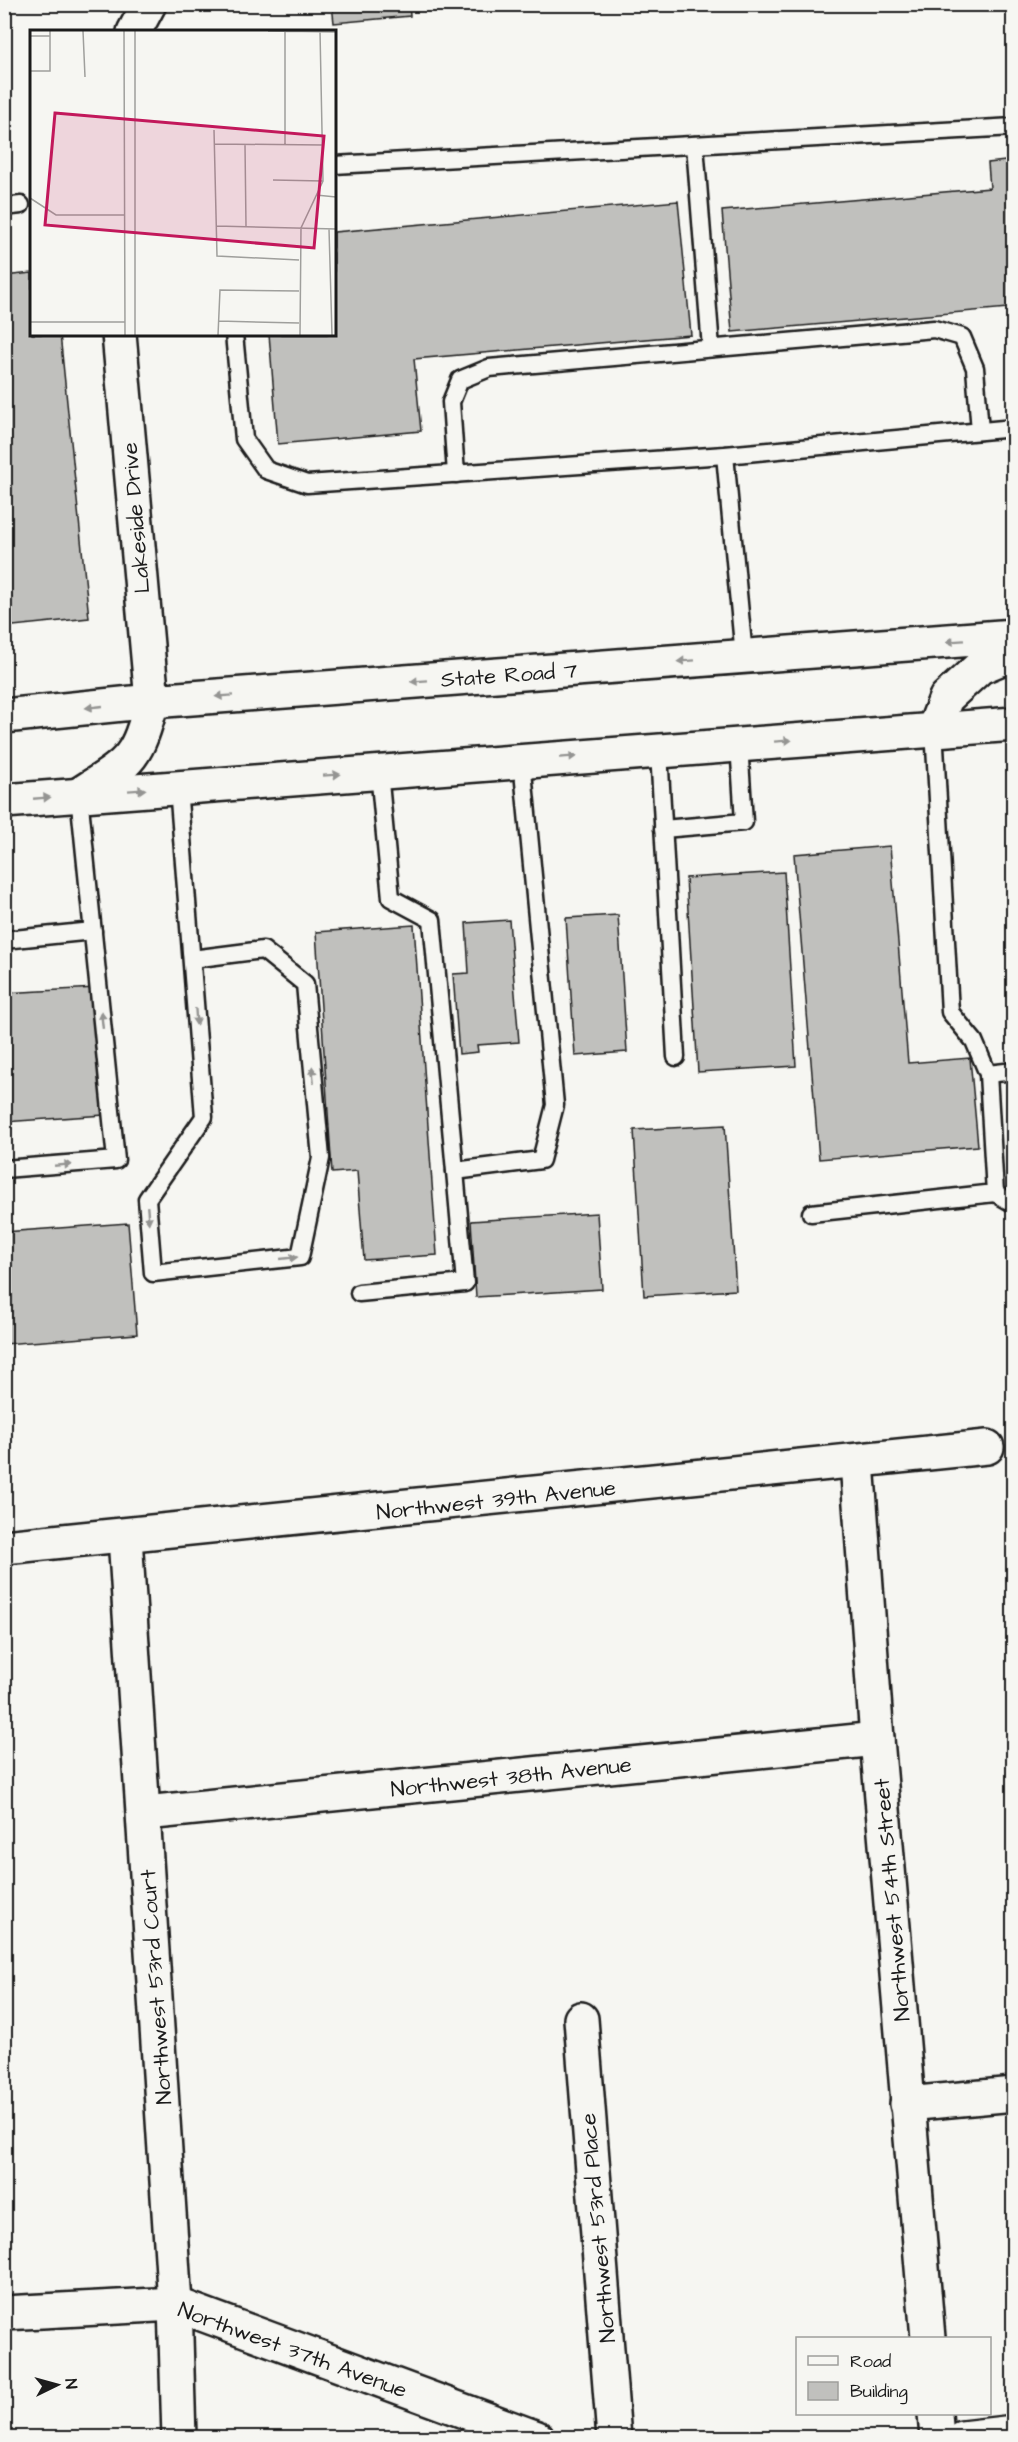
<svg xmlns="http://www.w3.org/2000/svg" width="1018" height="2442" viewBox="0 0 1018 2442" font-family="'Architects Daughter',sans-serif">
  <rect width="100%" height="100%" fill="#f6f6f2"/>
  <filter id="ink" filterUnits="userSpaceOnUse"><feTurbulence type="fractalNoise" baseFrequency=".0167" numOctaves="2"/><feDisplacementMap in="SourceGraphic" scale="12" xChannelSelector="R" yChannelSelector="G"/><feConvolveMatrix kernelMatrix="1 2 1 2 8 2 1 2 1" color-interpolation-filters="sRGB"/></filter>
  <g filter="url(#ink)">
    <g fill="#c0c0bd" stroke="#1c1c1c" stroke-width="1.5">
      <polygon points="332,4 409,4 410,16 334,23"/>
      <polygon points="1014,160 1014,368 1008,308 732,332 722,211 990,188 988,163"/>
      <polygon points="678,201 691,335 414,359 421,431 278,444 269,334 334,334 334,232"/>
      <polygon points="32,273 32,334 60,334 89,618 4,627 4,276"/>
      <polygon points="890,846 908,1063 970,1058 978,1146 819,1159 794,854"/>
      <polygon points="784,872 796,1066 698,1072 686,878"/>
      <polygon points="618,915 627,1052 575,1056 566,918"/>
      <polygon points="509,920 519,1042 477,1045 478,1052 459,1054 453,974 469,973 466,923"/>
      <polygon points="414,925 437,1255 364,1260 357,1171 332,1173 316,932"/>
      <polygon points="96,988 104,1115 4,1122 4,993"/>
      <polygon points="725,1125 736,1290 644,1296 634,1130"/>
      <polygon points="597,1213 602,1289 476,1297 471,1221"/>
      <polygon points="128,1223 137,1334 4,1344 4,1232"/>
    </g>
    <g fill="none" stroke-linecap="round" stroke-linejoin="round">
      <g stroke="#1c1c1c" stroke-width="21">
        <g id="lane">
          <polyline points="695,145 711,348"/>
          <polyline points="334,165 1014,127"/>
          <polyline points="4,207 21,205"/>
          <polyline points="234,334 244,439 266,470 307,484 725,455 1014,428"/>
          <polyline points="725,455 744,656"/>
          <polyline points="456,474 451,402 460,380 489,368 934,329 962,337 975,368 980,431"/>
          <polyline points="659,751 676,1057"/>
          <polyline points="379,772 391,898 432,920 455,1171 541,1160 555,1105 522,761"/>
          <polyline points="178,787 204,1117 147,1199 153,1273 300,1257 321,1158 305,984 263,950 192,959"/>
          <polyline points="663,829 744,822 739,744"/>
          <polyline points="4,940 93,931"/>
          <polyline points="988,1074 1014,1071"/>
          <polyline points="4,1169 116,1160 79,795"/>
          <polyline points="995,1193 1014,1204"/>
          <polyline points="811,1213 995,1193 988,1074 974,1041 950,1012 934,729"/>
          <polyline points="359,1293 465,1283 455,1171"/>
        </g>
      </g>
      <g stroke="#1c1c1c" stroke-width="38">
        <g id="street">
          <polyline points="134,32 149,4"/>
          <polyline points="119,334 152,701"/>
          <polyline points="857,1462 877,1739 928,2338"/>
          <polyline points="125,1537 175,2304 179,2438"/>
          <polyline points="4,1547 987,1447"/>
          <polyline points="145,1813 877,1739"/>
          <polyline points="581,2019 614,2438"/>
          <polyline points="907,2104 1014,2094"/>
          <polyline points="4,2313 175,2304 537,2438"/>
          <polyline points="935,2414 937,2438"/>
          <polyline points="962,2438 1014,2432"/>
        </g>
      </g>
      <g stroke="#1c1c1c" stroke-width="38">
        <g id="primary">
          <polyline points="4,716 152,701 1014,636"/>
          <polyline points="934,729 946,698 980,667 1014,653"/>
          <path d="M80,794C131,761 136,761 152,701"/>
          <polyline points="4,801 1014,724"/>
        </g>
      </g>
      <use href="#lane" stroke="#f6f6f2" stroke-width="16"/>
      <use href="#street" stroke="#f6f6f2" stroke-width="33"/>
      <use href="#primary" stroke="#f6f6f2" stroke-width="33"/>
    </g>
    <defs><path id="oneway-solid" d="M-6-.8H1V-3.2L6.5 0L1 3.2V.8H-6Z" transform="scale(1.5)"/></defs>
    <g fill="#949492">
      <use href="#oneway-solid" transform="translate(955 641) rotate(176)"/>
      <use href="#oneway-solid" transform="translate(686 661) rotate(176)"/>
      <use href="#oneway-solid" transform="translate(419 681) rotate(176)"/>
      <use href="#oneway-solid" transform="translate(224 696) rotate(176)"/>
      <use href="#oneway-solid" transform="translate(94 707) rotate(174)"/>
      <use href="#oneway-solid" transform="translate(783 741) rotate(-4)"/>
      <use href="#oneway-solid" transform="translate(568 757) rotate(-4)"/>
      <use href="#oneway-solid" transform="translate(332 775) rotate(-4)"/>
      <use href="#oneway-solid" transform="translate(137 790) rotate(-4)"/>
      <use href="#oneway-solid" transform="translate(42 798) rotate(-5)"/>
      <use href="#oneway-solid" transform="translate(196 1017) rotate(86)"/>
      <use href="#oneway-solid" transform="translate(102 1020) rotate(-96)"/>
      <use href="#oneway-solid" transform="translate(313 1075) rotate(-95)"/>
      <use href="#oneway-solid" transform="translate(63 1165) rotate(-5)"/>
      <use href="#oneway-solid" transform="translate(148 1215) rotate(85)"/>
      <use href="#oneway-solid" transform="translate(289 1258) rotate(-6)"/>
    </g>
  </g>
  <g text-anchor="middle" stroke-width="6" stroke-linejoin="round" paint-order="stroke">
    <g font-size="22" fill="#1c1c1c" stroke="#f6f6f2">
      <text transform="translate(135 518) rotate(-95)" y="8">Lakeside Drive</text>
      <text transform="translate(509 674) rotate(-4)" y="8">State Road 7</text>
      <text transform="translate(496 1499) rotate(-6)" y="8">Northwest 39th Avenue</text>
      <text transform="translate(511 1776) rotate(-6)" y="8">Northwest 38th Avenue</text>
      <text transform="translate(891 1900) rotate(-95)" y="8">Northwest 54th Street</text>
      <text transform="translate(155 1987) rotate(-94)" y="8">Northwest 53rd Court</text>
      <text transform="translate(597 2228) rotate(-95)" y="8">Northwest 53rd Place</text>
      <text transform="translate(293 2349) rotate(20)" y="8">Northwest 37th Avenue</text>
    </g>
  </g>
  <g transform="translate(30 30)">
    <rect width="306" height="306" fill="#f6f6f2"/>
    <path fill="none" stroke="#9f9f9c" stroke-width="1.5" d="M53,1L55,47M94,1L95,305M238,1L306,2M255,2V115M0,6H20M0,41H20V1M184,100L187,226L269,230M184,114L293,115M215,115L216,196M243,150L293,151M286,165L306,167M0,168L26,185H94M186,196L306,199M299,199L302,305M188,291L269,293M0,292H95M105,305V1M188,305L190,260L269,261M270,305L271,198L293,151L290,1"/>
    <path fill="#c2185b" fill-opacity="0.15" stroke="#c2185b" stroke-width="3" d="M25,83L294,106L284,218L15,195Z"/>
    <rect width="306" height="306" fill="none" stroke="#1c1c1c" stroke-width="3"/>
  </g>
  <rect width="1018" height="2442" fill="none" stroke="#f6f6f2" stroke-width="24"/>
  <rect x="12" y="12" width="994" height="2418" fill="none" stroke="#1c1c1c" stroke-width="2" filter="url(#ink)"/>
  <rect x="796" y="2337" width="195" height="78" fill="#f6f6f2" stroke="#9f9f9c" stroke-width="1.5"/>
  <rect x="808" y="2356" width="30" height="9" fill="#f6f6f2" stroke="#9f9f9c" stroke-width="1.5"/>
  <text x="850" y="2367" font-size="18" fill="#1c1c1c">Road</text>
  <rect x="808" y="2382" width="30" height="18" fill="#c0c0bd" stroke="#9f9f9c" stroke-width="1.5"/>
  <text x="850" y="2397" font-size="18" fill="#1c1c1c">Building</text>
  <g transform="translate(57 2385) rotate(85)" stroke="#f6f6f2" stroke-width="4.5" paint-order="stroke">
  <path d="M0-4.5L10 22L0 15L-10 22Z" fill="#1c1c1c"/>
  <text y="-9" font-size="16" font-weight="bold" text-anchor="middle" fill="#1c1c1c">N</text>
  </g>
</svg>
